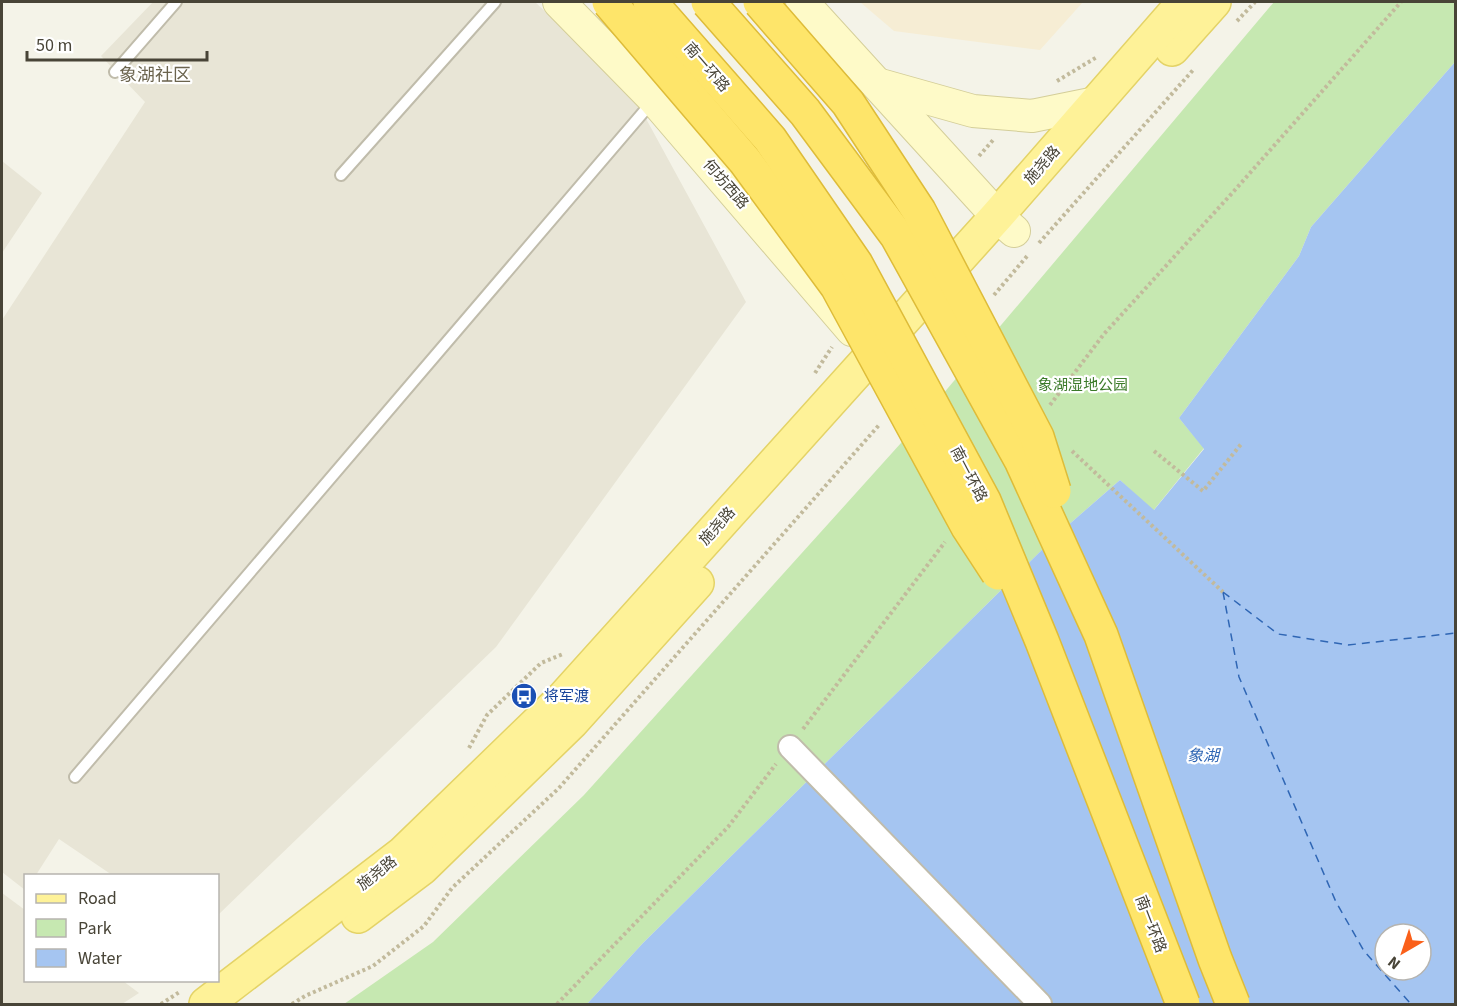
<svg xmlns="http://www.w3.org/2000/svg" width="1457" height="1006" viewBox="0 0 1457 1006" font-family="'Source Sans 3','Noto Sans SC',sans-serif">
  <rect width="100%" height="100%" fill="#f4f3e8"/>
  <g fill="#e8e5d6">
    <polygon points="153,2 535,2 632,93 746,302 496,647 218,915 218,876 112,875 59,839 36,875 26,876 25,890 2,872 2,320 145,102 101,56"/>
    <polygon points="2,161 42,193 2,253"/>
    <polygon points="2,893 25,910 26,980 123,981 139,993 122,1004 2,1004"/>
  </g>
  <polygon fill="#f6edd4" points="860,2 1083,2 1040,50 894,31"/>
  <polygon fill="#c6e8b1" points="1274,2 1455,2 1455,62 1311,227 1299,256 1179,418 1204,448 1153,511 1120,480 1058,534 643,943 587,1004 344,1004 433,942 584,795 910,433"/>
  <path fill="#a5c5f1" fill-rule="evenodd" d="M1455,62V1004H587L643,943L1058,534L1120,480L1154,510L1204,449L1179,418L1299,256L1311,227ZM1385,934H1421V970H1385Z"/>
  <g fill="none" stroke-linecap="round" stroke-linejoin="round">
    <g stroke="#2f66b4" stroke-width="1.5" stroke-dasharray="8 6" stroke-linecap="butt">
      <polyline points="1223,592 1239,677 1336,902 1364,951 1411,1004"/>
      <polyline points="1223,592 1278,634 1348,645 1456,633"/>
    </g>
    <g stroke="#c0bcab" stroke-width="14">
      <g id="lane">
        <polyline points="115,72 176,2"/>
        <polyline points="341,175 495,2"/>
        <polyline points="75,777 652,102"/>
      </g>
    </g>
    <g stroke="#c0bcab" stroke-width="26">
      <polyline id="street" points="790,747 1040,1004"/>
    </g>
    <g stroke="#d4ce99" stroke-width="34">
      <g id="secondary">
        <polyline points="559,2 654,99 852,330"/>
        <polyline points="802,2 997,216 1014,231"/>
        <polyline points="877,84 973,111 1032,116 1096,103"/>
      </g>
    </g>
    <g stroke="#e4d367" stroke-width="36">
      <g id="primary">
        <polyline points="1172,49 1214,2"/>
        <polyline points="358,916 422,868 572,722 697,583"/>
        <polyline points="206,1004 403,853 563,698 997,216 1184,2"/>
      </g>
    </g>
    <g stroke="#c2ba9c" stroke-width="4" stroke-dasharray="3 3" stroke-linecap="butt">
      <polyline points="1237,21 1255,2"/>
      <polyline points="1057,81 1097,57"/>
      <polyline points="979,156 994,139"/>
      <polyline points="1039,243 1194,69"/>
      <polyline points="994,295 1028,255"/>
      <polyline points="815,373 832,347"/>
      <polyline points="1050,405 1104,334 1234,191 1401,2"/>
      <polyline points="1072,451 1223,592"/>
      <polyline points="1154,451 1203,491 1242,443"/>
      <polyline points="803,729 945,542"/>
      <polyline points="469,748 487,715 541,663 563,654"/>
      <polyline points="161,1004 181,991"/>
      <polyline points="292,1004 305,996 373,966 424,926 452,888 559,788 880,424"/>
      <polyline points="557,1004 728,827 776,764"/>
    </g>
    <use href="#lane" stroke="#fff" stroke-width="10"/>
    <use href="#street" stroke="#fff" stroke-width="22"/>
    <use href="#secondary" stroke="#fefac8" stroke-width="32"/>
    <use href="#primary" stroke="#fef298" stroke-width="33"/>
    <g stroke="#debc39" stroke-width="36" stroke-linecap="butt">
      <g id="highway-bridge">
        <polyline points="609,2 745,161 837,286 968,527 998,573"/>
        <polyline points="650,2 770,139 856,264 984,501 1042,641 1183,1004"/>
        <polyline points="708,2 805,112 897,236 1021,460 1101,635 1215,959 1233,1004"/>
        <polyline points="760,2 848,103 919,211 1037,437 1054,491"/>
      </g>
    </g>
    <use href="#highway-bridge" stroke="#fee56a" stroke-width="33"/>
  </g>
  <defs>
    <g id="bus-disc" transform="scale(1.35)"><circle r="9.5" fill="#1a4fb4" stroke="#fff"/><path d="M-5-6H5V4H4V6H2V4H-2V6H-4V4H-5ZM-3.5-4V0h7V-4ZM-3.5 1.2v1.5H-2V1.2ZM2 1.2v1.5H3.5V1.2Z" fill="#fff"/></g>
  </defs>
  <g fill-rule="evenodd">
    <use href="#bus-disc" x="524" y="696"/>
  </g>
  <g text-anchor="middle" stroke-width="4.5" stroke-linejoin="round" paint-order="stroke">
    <g font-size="15" fill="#484437" stroke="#fff">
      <text transform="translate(707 67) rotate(49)" y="5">南一环路</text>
      <text transform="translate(1042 165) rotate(-49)" y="5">施尧路</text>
      <text transform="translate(726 184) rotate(49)" y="5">何坊西路</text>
      <text transform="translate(969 474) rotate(62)" y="5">南一环路</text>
      <text transform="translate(717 526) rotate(-48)" y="5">施尧路</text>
      <text transform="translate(377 873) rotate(-38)" y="5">施尧路</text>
      <text transform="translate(1151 924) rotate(69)" y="5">南一环路</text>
    </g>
    <g font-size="15" fill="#3b7a29" stroke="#fff">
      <text x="1083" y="390">象湖湿地公园</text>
    </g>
    <g font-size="15" fill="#164399" stroke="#fff" text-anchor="start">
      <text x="544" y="701">将军渡</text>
    </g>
    <g font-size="16" font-style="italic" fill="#2f66b4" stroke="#fff">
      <text x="1203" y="761">象湖</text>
    </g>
    <g font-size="18" fill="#6b644e" stroke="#fff">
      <text x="155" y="81">象湖社区</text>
    </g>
  </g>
  <rect width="1457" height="1006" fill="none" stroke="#484437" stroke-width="6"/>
  <rect x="24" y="874" width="195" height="108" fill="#ffffff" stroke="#b6b4af" stroke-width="1.5"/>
  <rect x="36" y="894" width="30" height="9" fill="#fef298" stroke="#b6b4af" stroke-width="1.5"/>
  <text x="78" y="904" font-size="18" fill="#484437">Road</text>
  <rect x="36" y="919" width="30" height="18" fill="#c6e8b1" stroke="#b6b4af" stroke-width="1.5"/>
  <text x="78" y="934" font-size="18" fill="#484437">Park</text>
  <rect x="36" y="949" width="30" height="18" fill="#a5c5f1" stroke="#b6b4af" stroke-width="1.5"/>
  <text x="78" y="964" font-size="18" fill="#484437">Water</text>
  <g transform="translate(1403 952) rotate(219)"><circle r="28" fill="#ffffff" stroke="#b6b4af" stroke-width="1.5"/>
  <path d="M0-4.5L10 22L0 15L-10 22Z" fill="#fa601a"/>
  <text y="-9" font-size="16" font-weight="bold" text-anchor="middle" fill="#484437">N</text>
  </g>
  <path d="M27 51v9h180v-9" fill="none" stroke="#484437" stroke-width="3"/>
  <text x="36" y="51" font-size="18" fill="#484437" stroke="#ffffff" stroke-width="4.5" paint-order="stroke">50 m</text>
</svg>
